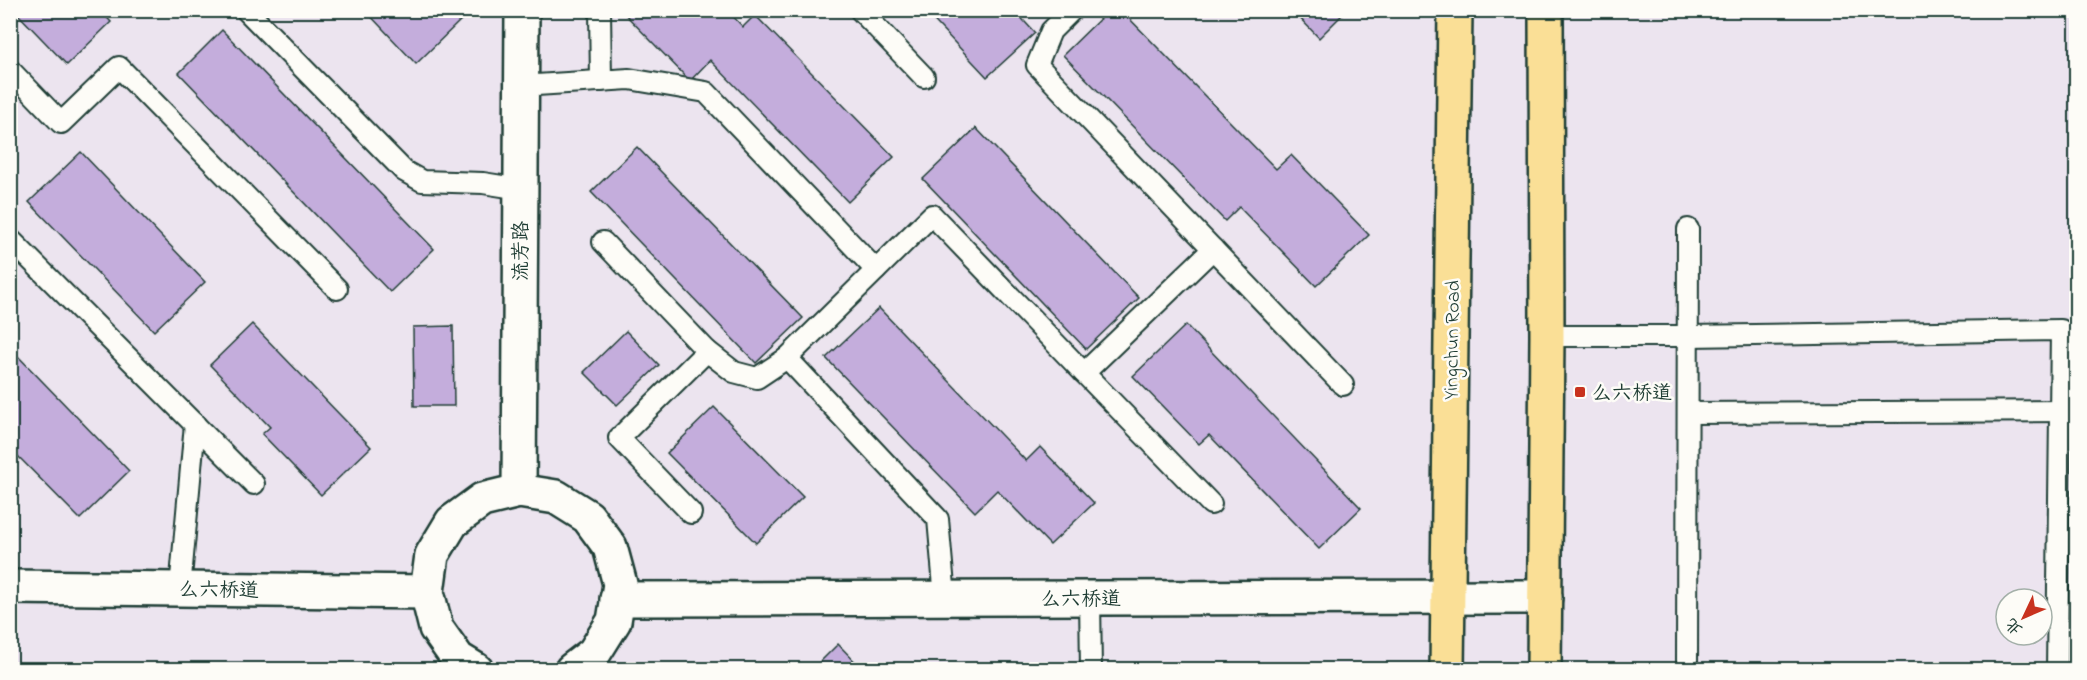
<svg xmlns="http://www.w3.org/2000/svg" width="2087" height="680" viewBox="0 0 2087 680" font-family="'Indie Flower','LXGW WenKai TC',sans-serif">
  <rect width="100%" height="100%" fill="#ece4ef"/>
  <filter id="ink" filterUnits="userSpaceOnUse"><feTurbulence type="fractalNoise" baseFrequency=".0167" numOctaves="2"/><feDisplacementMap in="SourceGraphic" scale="12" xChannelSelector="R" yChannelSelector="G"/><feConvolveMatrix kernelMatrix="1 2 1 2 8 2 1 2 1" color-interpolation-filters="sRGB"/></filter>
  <g filter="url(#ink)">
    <g fill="#c4addc" stroke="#1f3d34" stroke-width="1.5">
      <polygon points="14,10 100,10 111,22 67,65"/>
      <polygon points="365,10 456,10 463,18 416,64"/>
      <polygon points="621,10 727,10 743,27 755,15 894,157 848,202 710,60 690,81"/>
      <polygon points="924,10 1014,10 1035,33 987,77"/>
      <polygon points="1109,10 1121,10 1276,169 1291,155 1369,235 1316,286 1239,207 1225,221 1063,55"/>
      <polygon points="1292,10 1347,10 1319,38"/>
      <polygon points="222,30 434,249 390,292 179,73"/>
      <polygon points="976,128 1139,298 1086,349 923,179"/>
      <polygon points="637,147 803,318 756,363 591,192"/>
      <polygon points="81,152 205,282 154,331 29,202"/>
      <polygon points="879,308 1026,461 1040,447 1094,503 1050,545 997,490 975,512 826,358"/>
      <polygon points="252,324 371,447 321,495 262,434 270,427 210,365"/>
      <polygon points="1186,325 1361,508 1319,549 1209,435 1199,444 1133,376"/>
      <polygon points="453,326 454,406 414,406 413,327"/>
      <polygon points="626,331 659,365 617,405 584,372"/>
      <polygon points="12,350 129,471 80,519 10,448"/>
      <polygon points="714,407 803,497 756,543 667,453"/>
      <polygon points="838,644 863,670 812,670"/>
    </g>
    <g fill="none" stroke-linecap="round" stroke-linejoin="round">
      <g stroke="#1f3d34" stroke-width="24">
        <g id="service">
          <polyline points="246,10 404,171 422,181 483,183 521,189"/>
          <polyline points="600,10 601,81"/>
          <polyline points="860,10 924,77"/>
          <polyline points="1072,10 1051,31 1037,65 1343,385"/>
          <polyline points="10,70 61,123 119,67 337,289"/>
          <polyline points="521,86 629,79 706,92 876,270"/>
          <polyline points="10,239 254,484"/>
          <polyline points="603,242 707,351"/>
          <polyline points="1547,336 1689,336 2061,330 2057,670"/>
          <polyline points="787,358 938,519 945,598"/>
          <polyline points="1688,413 2076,411"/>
          <polyline points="1211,504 1084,373 1213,249"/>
          <polyline points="691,513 619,438 707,351 734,372 757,378 787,358 932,215 1084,373"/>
          <polyline points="180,589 195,424"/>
          <polyline points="1090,598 1091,670"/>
          <polyline points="1687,670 1688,229"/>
        </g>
      </g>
      <g stroke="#1f3d34" stroke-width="38">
        <g id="minor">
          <polyline points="519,491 522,10"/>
          <polyline points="10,587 427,592"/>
          <polyline points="617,599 1545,597"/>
          <polyline points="476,670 458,659 436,628 427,592 432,555 452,522 482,500 519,491 556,497 588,517 610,547 620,584 614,621 594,653 572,670"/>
        </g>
      </g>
      <g stroke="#1f3d34" stroke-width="38">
        <g id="primary">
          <polyline points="1447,670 1455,10"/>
          <polyline points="1544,670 1547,336 1546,10"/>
        </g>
      </g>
      <use href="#service" stroke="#fdfcf7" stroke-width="20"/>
      <use href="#minor" stroke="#fdfcf7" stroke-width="33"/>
      <use href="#primary" stroke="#fadf96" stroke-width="33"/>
    </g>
  </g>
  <rect fill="#c8321e" stroke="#fdfcf7" stroke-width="2" x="1574" y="386" width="12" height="12" rx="3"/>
  <g text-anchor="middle" stroke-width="5" stroke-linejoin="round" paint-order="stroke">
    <g font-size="20" fill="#1f3d34" stroke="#fdfcf7">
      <text transform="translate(520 251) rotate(-90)" y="7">流芳路</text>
      <text transform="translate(1451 340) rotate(-89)" y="7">Yingchun Road</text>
      <text transform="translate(219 589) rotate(1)" y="7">么六桥道</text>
      <text x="1081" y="605">么六桥道</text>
    </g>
    <g font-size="20" fill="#1f3d34" stroke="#fdfcf7" text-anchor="start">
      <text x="1592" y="399">么六桥道</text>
    </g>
  </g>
  <rect width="2087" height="680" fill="none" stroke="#fdfcf7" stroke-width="36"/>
  <rect x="18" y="18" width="2051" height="644" fill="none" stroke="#1f3d34" stroke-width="2" filter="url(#ink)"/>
  <g transform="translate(2024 617) rotate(226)"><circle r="28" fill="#fdfcf7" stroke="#a4b0a9" stroke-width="1.5"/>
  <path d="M0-4.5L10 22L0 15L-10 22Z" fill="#c8321e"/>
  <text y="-9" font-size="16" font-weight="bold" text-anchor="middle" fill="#1f3d34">北</text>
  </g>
</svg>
